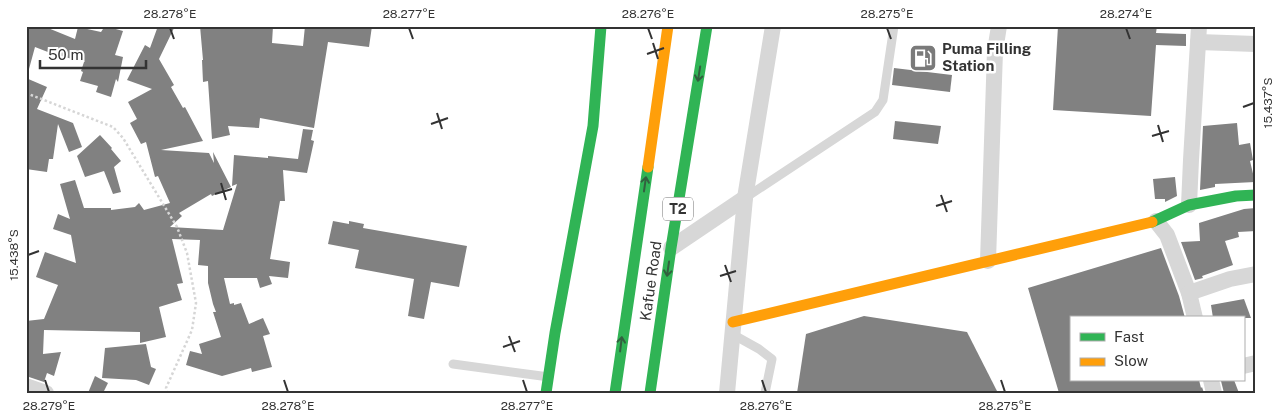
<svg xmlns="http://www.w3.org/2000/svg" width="1282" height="419" viewBox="0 0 1282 419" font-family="'Public Sans',sans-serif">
  <rect width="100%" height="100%" fill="#fff"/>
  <g fill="#818181">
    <polygon points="26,26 43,26 75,39 78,27 101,32 105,26 123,31 115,55 123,57 118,82 116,79 111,97 96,92 98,86 80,81 83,72 81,71 84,62 53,54 35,47 29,69 26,68"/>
    <polygon points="158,26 175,26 159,59 174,85 171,87 183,108 185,107 203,141 161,150 209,153 214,163 213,152 231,187 212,196 211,194 179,213 182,216 170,227 223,230 237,184 232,186 234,155 268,158 268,156 298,159 303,129 313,130 311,140 314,141 307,173 283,170 285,201 280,201 270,259 290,262 288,278 269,276 272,284 260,288 257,278 224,278 230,304 234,303 234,305 241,303 249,324 263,318 270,334 263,336 272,367 252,372 251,368 222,376 186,365 190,351 202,354 199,344 221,337 213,312 216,312 213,304 208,283 208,266 198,265 200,240 172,239 183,283 177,284 182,300 159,307 166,337 140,343 140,332 44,330 43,354 61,352 54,376 47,373 44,382 26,376 26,359 29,360 26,321 44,319 58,285 36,277 45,252 76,263 71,235 53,229 58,214 70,219 60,184 75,180 84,208 111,208 111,210 135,207 139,203 144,210 170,203 158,176 155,177 146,142 141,144 130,123 137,119 128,102 152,89 127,80 145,45 150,48"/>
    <polygon points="200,26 273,26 272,43 303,46 305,26 372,26 369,47 328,42 314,128 260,118 259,128 228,126 230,135 212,139 208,81 203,82 202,60 203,60"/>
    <polygon points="1058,26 1157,26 1156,33 1186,34 1186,46 1156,45 1151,116 1053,110"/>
    <polygon points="894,68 952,75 950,92 892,85"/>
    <polygon points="26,78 47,87 37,109 73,123 82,147 69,152 58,124 53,159 49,159 47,172 26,169"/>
    <polygon points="895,121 941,126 938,144 893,139"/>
    <polygon points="1237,123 1239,145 1250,143 1253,160 1250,161 1255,182 1215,184 1215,187 1200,190 1203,126"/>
    <polygon points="100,135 112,148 111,149 121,161 114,167 121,192 113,194 104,171 85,177 77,156"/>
    <polygon points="1175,177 1177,196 1165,202 1165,199 1155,199 1153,179"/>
    <polygon points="1256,208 1256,231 1238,232 1239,237 1225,241 1233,265 1202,276 1203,278 1195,280 1181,242 1200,241 1199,223 1244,209"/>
    <polygon points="333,221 349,224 349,221 364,224 363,228 467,246 459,287 431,282 424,319 408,316 414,279 355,268 359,250 328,244"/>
    <polygon points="1161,248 1179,296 1185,318 1071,318 1071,380 1199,380 1201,388 1202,387 1204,393 1059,393 1028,288"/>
    <polygon points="1244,299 1251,318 1213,318 1211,305"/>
    <polygon points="864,316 967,332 998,393 797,393 806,334"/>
    <polygon points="146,344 151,367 156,369 149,385 136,380 102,378 105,348"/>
    <polygon points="95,376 108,383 103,393 88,393"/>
    <polygon points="1223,380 1234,380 1239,393 1224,393 1221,381"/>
  </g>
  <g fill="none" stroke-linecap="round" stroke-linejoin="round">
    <polyline stroke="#d6d6d6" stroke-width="2.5" stroke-dasharray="2.5 2.5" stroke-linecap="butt" points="26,93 113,127 123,138 177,227 187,253 196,303 192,330 166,388 167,393"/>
    <g stroke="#d7d7d7" stroke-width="9">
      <polyline points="745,198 875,112 883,100 894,26"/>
      <polyline points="732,334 759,349 772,359 765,393"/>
      <polyline points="453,364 549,377"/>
    </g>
    <g stroke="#d7d7d7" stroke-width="16">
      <polyline points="1198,42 1256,44"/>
      <polyline points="1189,205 1191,160 1199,26"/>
      <polyline points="1156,221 1167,235 1189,293 1195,318"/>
      <polyline points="671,248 745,198"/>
      <polyline points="988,261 995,51 999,26"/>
      <polyline points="1189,293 1230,279 1256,274"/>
      <polyline points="1243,366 1256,363"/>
      <polyline points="1211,380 1214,393"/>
      <polyline points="26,386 46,393"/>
      <polyline points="727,393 745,198 773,26"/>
    </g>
    <g stroke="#30b455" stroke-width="11">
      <polyline points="1152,222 1189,205 1236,196 1256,195"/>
      <polyline points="546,393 555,333 593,126 601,26"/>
      <polyline points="615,393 648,167"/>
      <polyline points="650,393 671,248 707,26"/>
    </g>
    <g stroke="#ff9f0a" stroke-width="11">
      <polyline points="648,167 668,26"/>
      <polyline points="733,322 1152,222"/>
    </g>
  </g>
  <defs><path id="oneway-shaft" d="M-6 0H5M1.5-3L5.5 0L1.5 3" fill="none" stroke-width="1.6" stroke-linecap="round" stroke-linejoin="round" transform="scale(1.25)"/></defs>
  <g stroke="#32603f">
    <use href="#oneway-shaft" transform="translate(699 74) rotate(99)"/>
    <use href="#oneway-shaft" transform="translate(645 184) rotate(-82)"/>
    <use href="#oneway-shaft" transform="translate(668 269) rotate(98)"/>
    <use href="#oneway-shaft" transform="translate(621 344) rotate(-83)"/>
  </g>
  <path fill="none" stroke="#333" stroke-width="2" d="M170,28L174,39M409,28L413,39M648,28L652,39M887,28L891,39M1126,28L1130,39M653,43L658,59M647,54L664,48M1243,107L1254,103M437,113L442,129M431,124L448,118M1158,125L1163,142M1152,136L1169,131M221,183L226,200M215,194L232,189M941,195L947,212M936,206L952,201M28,255L39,251M725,265L731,282M720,276L736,271M509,336L515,352M503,347L520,341M45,380L49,392M284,380L288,392M523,380L527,392M762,380L766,392M1001,380L1005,392"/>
  <defs>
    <g id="fuel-square" transform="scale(1.4375)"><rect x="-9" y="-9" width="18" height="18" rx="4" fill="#7a7a7a" stroke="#fff"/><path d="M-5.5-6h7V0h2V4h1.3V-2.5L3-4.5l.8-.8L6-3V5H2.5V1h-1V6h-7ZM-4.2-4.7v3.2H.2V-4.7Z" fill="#fff"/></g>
  </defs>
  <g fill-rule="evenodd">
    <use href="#fuel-square" x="923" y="58"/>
  </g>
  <g text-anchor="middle" stroke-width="5" stroke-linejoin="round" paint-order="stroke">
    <rect fill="#fff" stroke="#707070" stroke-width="1" x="663" y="197.5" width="30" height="23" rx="4"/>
    <g font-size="14" font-weight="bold" fill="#333">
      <text x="678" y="214">T2</text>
    </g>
    <g font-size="15" font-weight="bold" fill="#333" stroke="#fff" text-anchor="start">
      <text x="942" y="54">Puma Filling<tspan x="942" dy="17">Station</tspan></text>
    </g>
    <g font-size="15" fill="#333" stroke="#fff">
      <text transform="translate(651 281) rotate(-82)" y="5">Kafue Road</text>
    </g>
  </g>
  <rect width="1282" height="419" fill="none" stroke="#ffffff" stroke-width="55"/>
  <rect x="1070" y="316" width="175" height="65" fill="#ffffff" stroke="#adadad"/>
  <rect x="1080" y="333" width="25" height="8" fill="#30b455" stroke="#adadad"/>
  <text x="1114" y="342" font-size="15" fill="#333333">Fast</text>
  <rect x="1080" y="358" width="25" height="8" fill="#ff9f0a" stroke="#adadad"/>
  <text x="1114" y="366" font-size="15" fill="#333333">Slow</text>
  <path d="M40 60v8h106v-8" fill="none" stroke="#333333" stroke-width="2.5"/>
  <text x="48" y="60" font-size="15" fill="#333333" stroke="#ffffff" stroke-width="4" paint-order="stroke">50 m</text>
  <rect x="28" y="28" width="1226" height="364" fill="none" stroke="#333" stroke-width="2"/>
  <g font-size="12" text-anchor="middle" fill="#333">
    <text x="170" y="18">28.278°E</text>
    <text x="409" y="18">28.277°E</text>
    <text x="648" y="18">28.276°E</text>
    <text x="887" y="18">28.275°E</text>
    <text x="1126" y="18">28.274°E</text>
    <text transform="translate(1268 103) rotate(-90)" y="4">15.437°S</text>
    <text transform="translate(14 255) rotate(-90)" y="4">15.438°S</text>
    <text x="49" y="410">28.279°E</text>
    <text x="288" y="410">28.278°E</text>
    <text x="527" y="410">28.277°E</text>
    <text x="766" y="410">28.276°E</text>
    <text x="1005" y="410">28.275°E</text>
  </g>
</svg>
